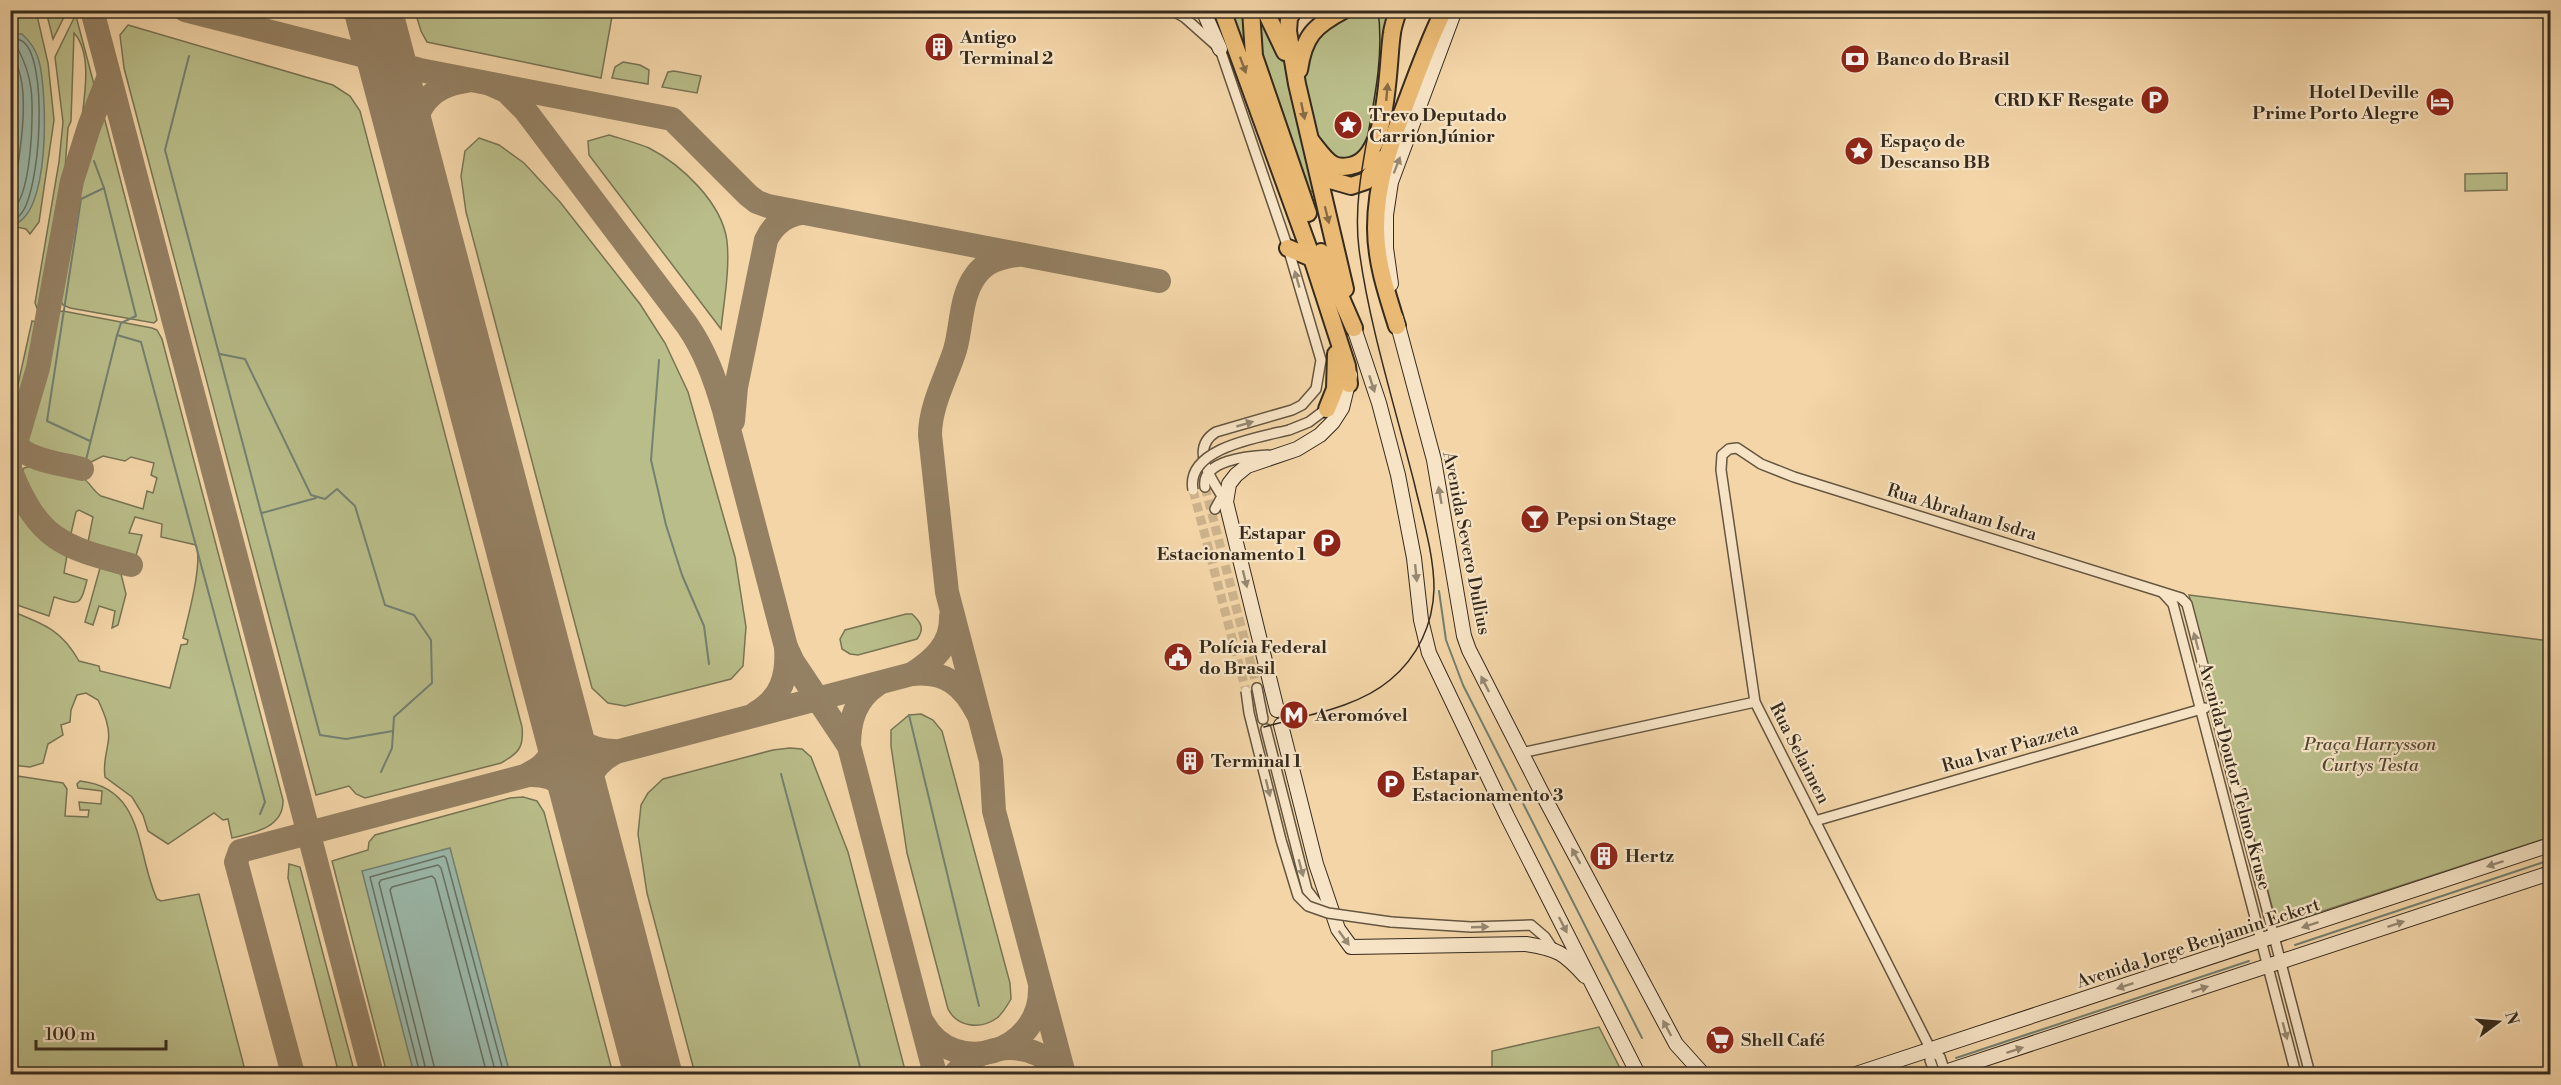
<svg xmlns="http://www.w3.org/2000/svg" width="2561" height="1085" viewBox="0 0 2561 1085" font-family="'Libre Bodoni',serif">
  <rect width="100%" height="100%" fill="#f3d5a8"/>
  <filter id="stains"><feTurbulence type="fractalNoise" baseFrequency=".00333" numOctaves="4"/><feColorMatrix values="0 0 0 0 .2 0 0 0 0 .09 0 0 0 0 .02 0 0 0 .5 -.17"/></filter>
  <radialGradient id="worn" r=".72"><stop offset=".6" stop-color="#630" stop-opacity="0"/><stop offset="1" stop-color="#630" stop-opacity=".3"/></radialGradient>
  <g fill="#b9bd89" stroke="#787454" stroke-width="1.5">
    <polygon points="10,11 36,11 48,63 54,120 39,222 30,234 26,229 11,226"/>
    <path d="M46,11H72L76,16L96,92L80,136C82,107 95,56 74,33L71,121L68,128L62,212L44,313L38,311L35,303L59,162L63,122L55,57L74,18L67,11L53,39Z"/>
    <polygon points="415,11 415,10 613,11 601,78 427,42 421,31"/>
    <polygon points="1228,11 1261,11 1284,60 1315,190 1299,197"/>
    <polygon points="1353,11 1392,11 1383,101 1363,151 1346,160 1331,158 1311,134 1303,69 1321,27"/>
    <path d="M128,25L333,85L350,96L360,111L522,727C524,747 519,753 501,763L365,798L356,794L349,786L316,795L124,68L120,35Z"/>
    <polygon points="623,62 640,65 649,70 648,84 612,78 615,67"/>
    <polygon points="674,71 701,76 697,93 662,87 668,72"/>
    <polygon points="103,113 157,320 154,323 70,308 63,305 60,300 75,196"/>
    <path d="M609,135C622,139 637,143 649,148C682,165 722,203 727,241C730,269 724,301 721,329L589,155L588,141Z"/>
    <polygon points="479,138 499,145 524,163 560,202 640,304 665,343 688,392 735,557 746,627 743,666 731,679 625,706 608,703 592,688 466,212 461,176 465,151"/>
    <polygon points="2507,173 2507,190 2465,191 2465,174"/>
    <path d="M63,311L152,328L157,330L162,339L283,800C284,828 253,833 232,838L228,819L223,820L214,813L168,844L148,831L143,815L132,797L105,777C103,764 106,756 108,743C111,728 104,713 98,700L86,693L77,695L71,710L70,722L61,725L63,735L48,744L43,763L30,767L11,765V611C43,624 61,629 79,661L99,666L100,671L170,688L181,645L187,644L188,640L183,638C188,617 203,563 196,545L161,537L162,524L135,517L129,533L142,535L135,559L87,547L93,517L79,510L76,512L69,542L41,518L21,481L20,476L24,468C34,464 76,472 84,479C91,484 93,491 101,496L143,509L147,491L153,493L157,478L151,475L154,463L131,457L125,461L103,456L85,465L35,454L25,436L56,318L58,312Z"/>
    <polygon points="32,321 37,322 40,335 11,447 11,416"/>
    <path d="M17,499L43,535L67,555L64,573L87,580C80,607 80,605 54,597L49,616L11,603V500Z"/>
    <polygon points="100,568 121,574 126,594 118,625 112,628 115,611 99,606 93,625 85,622"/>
    <polygon points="2189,595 2550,641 2550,837 2286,923 2275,918"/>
    <path d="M906,614H912C921,622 925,629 917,639L858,655L850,654L842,649L840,639L845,630Z"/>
    <path d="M921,714L933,720L942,731L1010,983L1011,999C1007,1006 1003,1013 997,1018C980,1030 957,1027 948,1009L907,853L891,746V730L909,715Z"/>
    <polygon points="790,748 802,749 811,757 848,852 906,1074 695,1074 647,893 638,834 641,805 648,793 663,779 773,750"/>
    <path d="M11,775L63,783L67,789L65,816L88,817L89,810H80L79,802L101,804L102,791L78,788L77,784L80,781C146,788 136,855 157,899L161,901L199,894L246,1074H11Z"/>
    <polygon points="523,797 537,801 544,812 613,1074 387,1074 332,861 368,850 369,842 375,835 510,798"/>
    <polygon points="289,864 300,867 355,1074 339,1074 288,878"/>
    <polygon points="1599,1027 1623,1074 1492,1074 1492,1051"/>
  </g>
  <g fill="#9bb8aa" stroke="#738072" stroke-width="1.5">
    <path d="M11,34H22C30,41 36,50 39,61C47,91 52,221 10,225Z"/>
    <polygon points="450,848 510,1074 414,1074 362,871"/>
  </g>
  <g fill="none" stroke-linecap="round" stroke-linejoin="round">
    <g stroke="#687264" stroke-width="1.5">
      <path d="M10,40C14,40 17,39 20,40C50,51 41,198 19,216C17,217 13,218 10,219"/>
      <path d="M10,47L18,49C25,62 29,74 31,89C34,111 32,201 10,211"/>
      <path d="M10,56C35,78 18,163 14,192L10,198"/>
      <polyline points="420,1074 370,877 444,856 446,858 504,1074"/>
      <polyline points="427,1074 379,883 381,880 438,865 441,868 496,1074"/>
      <polyline points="436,1074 390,890 392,887 432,876 435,879 487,1074"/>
    </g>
    <g stroke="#738072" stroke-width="2">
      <polyline points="189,56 165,150 320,735 346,739 393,731"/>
      <polyline points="94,161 104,188 136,316 121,323 117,335 141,342 265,802 260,814"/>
      <polyline points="220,354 245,359 311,495 325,499 337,489 355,506 385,605 414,615 431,640 432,683 394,717 392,748 381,772"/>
      <polyline points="659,360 651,460 666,525 682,575 704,626 709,664"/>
      <polyline points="90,441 47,421 81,199 104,188"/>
      <polyline points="86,460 117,335"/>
      <polyline points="262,513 316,498"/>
      <polyline points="1439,591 1446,640 1463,685 1642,1038"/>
      <polyline points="909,715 979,1006"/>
      <polyline points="781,774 862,1074"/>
      <polyline points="2295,945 2550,860"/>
      <polyline points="1956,1058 2249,961"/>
    </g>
    <g stroke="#948063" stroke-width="24">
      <polyline points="92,10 372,1074"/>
      <polyline points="185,10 420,70 672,119 748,195 757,202 768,206 1159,281"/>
      <path d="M490,84L506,91L525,110L687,325C705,351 715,379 724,410L786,647L793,662L849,746L935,1074"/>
      <path d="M411,154C412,115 424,86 466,81"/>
      <path d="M1017,255C1001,257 986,261 976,275C960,296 962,326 955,350C946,378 930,406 930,435L947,592L991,761L994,811L1064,1074"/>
      <path d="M733,421L736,387L766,240C773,225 784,216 801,213"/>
      <path d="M16,443C24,460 63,464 82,469"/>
      <polyline points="10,463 38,368 72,181 89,127 109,76"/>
      <path d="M10,469C38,540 62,547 131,565"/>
      <path d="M912,674C933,661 952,644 951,617"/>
      <path d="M756,713C782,698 788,675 786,647"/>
      <path d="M560,721C575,739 589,751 614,751"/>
      <path d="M849,746C849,721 855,699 878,684"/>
      <path d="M530,773C551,764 559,742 560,721"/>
      <path d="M530,775C561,774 570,791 584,815"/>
      <path d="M586,819C583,790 587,768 614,753"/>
      <path d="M923,1023C954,1079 1040,1053 1040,990"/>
      <path d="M293,1074L236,862L240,851L912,674C946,671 963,685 978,714"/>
      <path d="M955,1074C982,1041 1036,1038 1061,1074"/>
    </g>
    <polyline stroke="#948063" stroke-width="58" points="373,10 653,1074"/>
    <g stroke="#cdb38c" stroke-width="9" stroke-dasharray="9 4.5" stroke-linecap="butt">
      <polyline points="1205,487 1257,688"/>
      <polyline points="1193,490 1246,691"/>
    </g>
    <g stroke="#655640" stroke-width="12">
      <g id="street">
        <path d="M1172,10L1184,17L1220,49L1288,248L1321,360L1316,389L1302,405L1292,410L1216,432C1188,449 1213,482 1226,502"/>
        <polyline points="1289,430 1309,422 1330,406"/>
        <path d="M1205,487C1201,460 1249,456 1268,455"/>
        <polyline points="1215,509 1225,491"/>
        <polyline points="2163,593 2173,604 2296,1074"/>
        <polyline points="1257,688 1263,719"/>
        <polyline points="1266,729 1307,890 1320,907"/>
        <polyline points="1521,753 1755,702"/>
        <polyline points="1815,821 2205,708"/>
        <polyline points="1391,922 1471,927 1531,925 1545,937 1553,949"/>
        <polyline points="1931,1050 1940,1057 1945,1072"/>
        <polyline points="1935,1074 1930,1060 1931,1050 1755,702 1721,470 1722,455 1729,449 1737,448 1761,464 1794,477 2181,598 2187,604 2310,1074"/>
      </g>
    </g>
    <g stroke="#362b1e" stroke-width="16">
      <g id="secondary">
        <polyline points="1074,10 1120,10"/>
        <polyline points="1203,10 1220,49"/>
        <polyline points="1391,284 1386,248 1386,215 1391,182 1455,10"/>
        <polyline points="1396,318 1434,460 1464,636 1469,650 1543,795 1676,1044 1703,1074"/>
        <polyline points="1354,328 1379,403 1398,475 1414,558 1421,620 1429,653 1507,816 1638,1074"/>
        <polyline points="1277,710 1226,502 1229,484 1236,475 1247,466 1297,449 1320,435 1333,422 1342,408 1350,375"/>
        <path d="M1281,725L1316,864L1338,929L1351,947L1526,944C1558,949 1564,953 1585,976"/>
        <polyline points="1856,1074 2550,845"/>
        <polyline points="1939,1074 2550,873"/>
      </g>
    </g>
    <g stroke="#362b1e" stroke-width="20">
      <g id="highway">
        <polyline points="1222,10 1312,258 1347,366 1349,384"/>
        <polyline points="1251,10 1254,56 1308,213"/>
        <polyline points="1265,10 1285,52"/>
        <polyline points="1294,10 1289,18 1288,31 1297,84 1345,289"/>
        <path d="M1299,70C1304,36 1314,26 1344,10"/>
        <path d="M1311,141C1317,148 1324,159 1332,164C1338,168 1344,167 1350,166C1390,160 1387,63 1392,33C1393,25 1396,18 1398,10"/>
        <polyline points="1319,163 1324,175 1330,180 1351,186 1366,181 1382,159"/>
        <polyline points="1288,248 1312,258"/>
        <polyline points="1321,252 1354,328"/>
        <path d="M1397,326C1387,294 1376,262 1376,228C1376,179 1392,140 1409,95C1420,66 1430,38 1444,10"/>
        <polyline points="1327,409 1335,389 1336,354"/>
      </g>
    </g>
    <use href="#street" stroke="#f7e4c6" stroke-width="9"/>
    <use href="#secondary" stroke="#f7e4c6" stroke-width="14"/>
    <use href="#highway" stroke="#eaba74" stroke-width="16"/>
    <path stroke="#362b1e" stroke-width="1.5" d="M1264,727C1306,715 1357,708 1390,680C1418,657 1433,624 1434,589C1434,553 1422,517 1414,482C1395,407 1369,325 1359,249C1349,169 1389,90 1378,10"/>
    <g stroke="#655640" stroke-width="12" stroke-linecap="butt">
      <g id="street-bridge">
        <path d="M1193,490C1185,448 1260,437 1289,430"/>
        <polyline points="1246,691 1249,713 1281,840 1298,896 1308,906 1328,913 1391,922"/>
      </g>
    </g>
    <use href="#street-bridge" stroke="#f7e4c6" stroke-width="9"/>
  </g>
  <defs><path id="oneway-solid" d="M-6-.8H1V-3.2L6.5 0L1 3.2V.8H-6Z" transform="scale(1.5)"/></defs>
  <g fill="#876b45">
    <use href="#oneway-solid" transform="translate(1243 65) rotate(70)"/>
    <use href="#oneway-solid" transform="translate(1387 92) rotate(-85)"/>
    <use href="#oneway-solid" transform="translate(1303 111) rotate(78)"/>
    <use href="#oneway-solid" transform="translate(1327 215) rotate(76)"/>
  </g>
  <g fill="#968872">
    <use href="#oneway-solid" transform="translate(1397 165) rotate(-69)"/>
    <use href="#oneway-solid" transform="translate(1297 279) rotate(-106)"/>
    <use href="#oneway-solid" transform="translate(1372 384) rotate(72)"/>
    <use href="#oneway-solid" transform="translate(1245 424) rotate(-16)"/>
    <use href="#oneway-solid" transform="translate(1440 495) rotate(-100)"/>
    <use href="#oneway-solid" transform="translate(1416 573) rotate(84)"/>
    <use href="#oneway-solid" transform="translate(1245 579) rotate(76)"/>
    <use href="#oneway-solid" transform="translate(2196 641) rotate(-105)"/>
    <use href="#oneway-solid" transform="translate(1485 684) rotate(-117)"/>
    <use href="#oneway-solid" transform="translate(1268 788) rotate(76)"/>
    <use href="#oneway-solid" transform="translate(1576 856) rotate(-119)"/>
    <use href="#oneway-solid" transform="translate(2495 864) rotate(162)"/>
    <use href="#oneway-solid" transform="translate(1301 868) rotate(75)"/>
    <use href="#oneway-solid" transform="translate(2396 924) rotate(-18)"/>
    <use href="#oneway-solid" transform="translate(1563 925) rotate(63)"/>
    <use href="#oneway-solid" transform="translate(2310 925) rotate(162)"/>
    <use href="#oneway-solid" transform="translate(1480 927) rotate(-2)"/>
    <use href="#oneway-solid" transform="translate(1344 938) rotate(54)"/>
    <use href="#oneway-solid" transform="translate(2125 986) rotate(162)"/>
    <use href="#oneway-solid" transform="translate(2200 989) rotate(-18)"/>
    <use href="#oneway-solid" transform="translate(1667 1028) rotate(-118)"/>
    <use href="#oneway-solid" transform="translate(2285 1031) rotate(75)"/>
    <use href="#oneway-solid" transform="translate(2015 1050) rotate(-18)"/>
  </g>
  <defs>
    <g id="building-disc" transform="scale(1.5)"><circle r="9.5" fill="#8f2418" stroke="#f7e4c6"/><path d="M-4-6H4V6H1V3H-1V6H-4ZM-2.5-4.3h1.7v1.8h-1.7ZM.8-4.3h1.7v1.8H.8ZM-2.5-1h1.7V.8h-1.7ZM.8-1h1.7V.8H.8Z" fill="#fff"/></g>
    <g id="bank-disc" transform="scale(1.5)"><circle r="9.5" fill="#8f2418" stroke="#f7e4c6"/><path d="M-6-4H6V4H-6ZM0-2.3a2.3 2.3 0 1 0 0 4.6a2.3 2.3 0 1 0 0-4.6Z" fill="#fff"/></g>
    <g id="parking-disc" transform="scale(1.5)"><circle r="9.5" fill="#8f2418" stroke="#f7e4c6"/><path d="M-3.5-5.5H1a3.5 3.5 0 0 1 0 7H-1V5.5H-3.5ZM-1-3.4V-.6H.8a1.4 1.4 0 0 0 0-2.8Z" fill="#fff"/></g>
    <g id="hotel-disc" transform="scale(1.5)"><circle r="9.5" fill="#8f2418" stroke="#f7e4c6"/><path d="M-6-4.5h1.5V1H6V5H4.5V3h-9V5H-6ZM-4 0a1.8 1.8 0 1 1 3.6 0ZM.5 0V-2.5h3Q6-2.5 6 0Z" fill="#fff"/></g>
    <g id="sight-disc" transform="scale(1.5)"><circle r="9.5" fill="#8f2418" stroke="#f7e4c6"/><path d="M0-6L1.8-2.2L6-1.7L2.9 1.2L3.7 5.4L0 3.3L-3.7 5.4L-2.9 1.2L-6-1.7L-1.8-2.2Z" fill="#fff"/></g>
    <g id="bar-disc" transform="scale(1.5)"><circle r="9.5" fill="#8f2418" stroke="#f7e4c6"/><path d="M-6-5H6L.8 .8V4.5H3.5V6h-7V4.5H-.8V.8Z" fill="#fff"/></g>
    <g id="civic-disc" transform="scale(1.5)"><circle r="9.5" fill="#8f2418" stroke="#f7e4c6"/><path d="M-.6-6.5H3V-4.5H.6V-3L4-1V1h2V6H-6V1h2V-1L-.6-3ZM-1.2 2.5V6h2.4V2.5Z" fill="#fff"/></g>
    <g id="metro-disc" transform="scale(1.5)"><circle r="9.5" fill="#8f2418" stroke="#f7e4c6"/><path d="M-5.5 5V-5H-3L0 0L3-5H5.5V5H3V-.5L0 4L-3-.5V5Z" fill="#fff"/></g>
    <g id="supermarket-disc" transform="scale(1.5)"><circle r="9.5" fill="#8f2418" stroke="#f7e4c6"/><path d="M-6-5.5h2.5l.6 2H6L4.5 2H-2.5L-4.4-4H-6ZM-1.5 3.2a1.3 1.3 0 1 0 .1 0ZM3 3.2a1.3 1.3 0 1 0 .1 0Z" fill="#fff"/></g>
  </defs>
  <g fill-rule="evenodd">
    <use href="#building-disc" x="939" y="47"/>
    <use href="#bank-disc" x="1855" y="59"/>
    <use href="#parking-disc" x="2155" y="100"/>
    <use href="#hotel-disc" x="2440" y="102"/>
    <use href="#sight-disc" x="1348" y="125"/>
    <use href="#sight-disc" x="1859" y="151"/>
    <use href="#bar-disc" x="1535" y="519"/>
    <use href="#parking-disc" x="1327" y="543"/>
    <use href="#civic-disc" x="1178" y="657"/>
    <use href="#metro-disc" x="1294" y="715"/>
    <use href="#building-disc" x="1190" y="761"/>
    <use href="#parking-disc" x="1391" y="784"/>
    <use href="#building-disc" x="1604" y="856"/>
    <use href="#supermarket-disc" x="1720" y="1040"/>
  </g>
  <g text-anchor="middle" stroke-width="4.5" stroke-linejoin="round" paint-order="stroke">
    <g font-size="18" font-weight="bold" fill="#362b1e" stroke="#f7e4c6" text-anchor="start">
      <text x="960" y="43">Antigo<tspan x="960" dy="21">Terminal 2</tspan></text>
      <text x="1876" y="65">Banco do Brasil</text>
      <text x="2419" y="98" text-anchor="end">Hotel Deville<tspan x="2419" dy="21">Prime Porto Alegre</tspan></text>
      <text x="2134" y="106" text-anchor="end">CRD KF Resgate</text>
      <text x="1369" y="121">Trevo Deputado<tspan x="1369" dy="21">Carrion Júnior</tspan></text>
      <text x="1880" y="147">Espaço de<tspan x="1880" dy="21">Descanso BB</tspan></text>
      <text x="1556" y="525">Pepsi on Stage</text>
      <text x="1306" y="539" text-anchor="end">Estapar<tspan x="1306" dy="21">Estacionamento 1</tspan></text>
      <text x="1199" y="653">Polícia Federal<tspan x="1199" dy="21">do Brasil</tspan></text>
      <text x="1315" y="721">Aeromóvel</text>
      <text x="1211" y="767">Terminal 1</text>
      <text x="1412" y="780">Estapar<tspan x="1412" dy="21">Estacionamento 3</tspan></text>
      <text x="1625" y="862">Hertz</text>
      <text x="1741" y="1046">Shell Café</text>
    </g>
    <g font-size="18" fill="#362b1e" stroke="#f7e4c6">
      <text transform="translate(1962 512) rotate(17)" y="6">Rua Abraham Isdra</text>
      <text transform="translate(1467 543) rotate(79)" y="6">Avenida Severo Dullius</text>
      <text transform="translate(2010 747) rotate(-16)" y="6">Rua Ivar Piazzeta</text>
      <text transform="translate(1800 753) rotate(63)" y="6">Rua Selaimen</text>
      <text transform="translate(2235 776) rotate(75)" y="6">Avenida Doutor Telmo Kruse</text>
      <text transform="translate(2198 943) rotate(-18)" y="6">Avenida Jorge Benjamin Eckert</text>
    </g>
    <g font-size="18" font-style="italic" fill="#504833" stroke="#f7e4c6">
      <text x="2370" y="750">Praça Harrysson<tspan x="2370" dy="21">Curtys Testa</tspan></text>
    </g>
  </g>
  <rect width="2561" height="1085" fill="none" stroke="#f3d5a8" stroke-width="36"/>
  <rect x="12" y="12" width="2537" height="1061" fill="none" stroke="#362b1e" stroke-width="3"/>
  <rect x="18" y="18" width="2525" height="1049" fill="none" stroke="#362b1e" stroke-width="1.5"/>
  <g transform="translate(2498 1022) rotate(74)" stroke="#f7e4c6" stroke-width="4.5" paint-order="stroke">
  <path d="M0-4.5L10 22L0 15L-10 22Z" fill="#362b1e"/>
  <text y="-9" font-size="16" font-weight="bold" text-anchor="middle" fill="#362b1e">N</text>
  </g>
  <path d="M36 1040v9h130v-9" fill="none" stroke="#362b1e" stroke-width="3"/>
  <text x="45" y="1040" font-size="18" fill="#362b1e" stroke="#f7e4c6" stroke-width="4.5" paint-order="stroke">100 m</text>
  <rect width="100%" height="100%" filter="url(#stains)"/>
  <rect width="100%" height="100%" fill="url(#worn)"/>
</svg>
